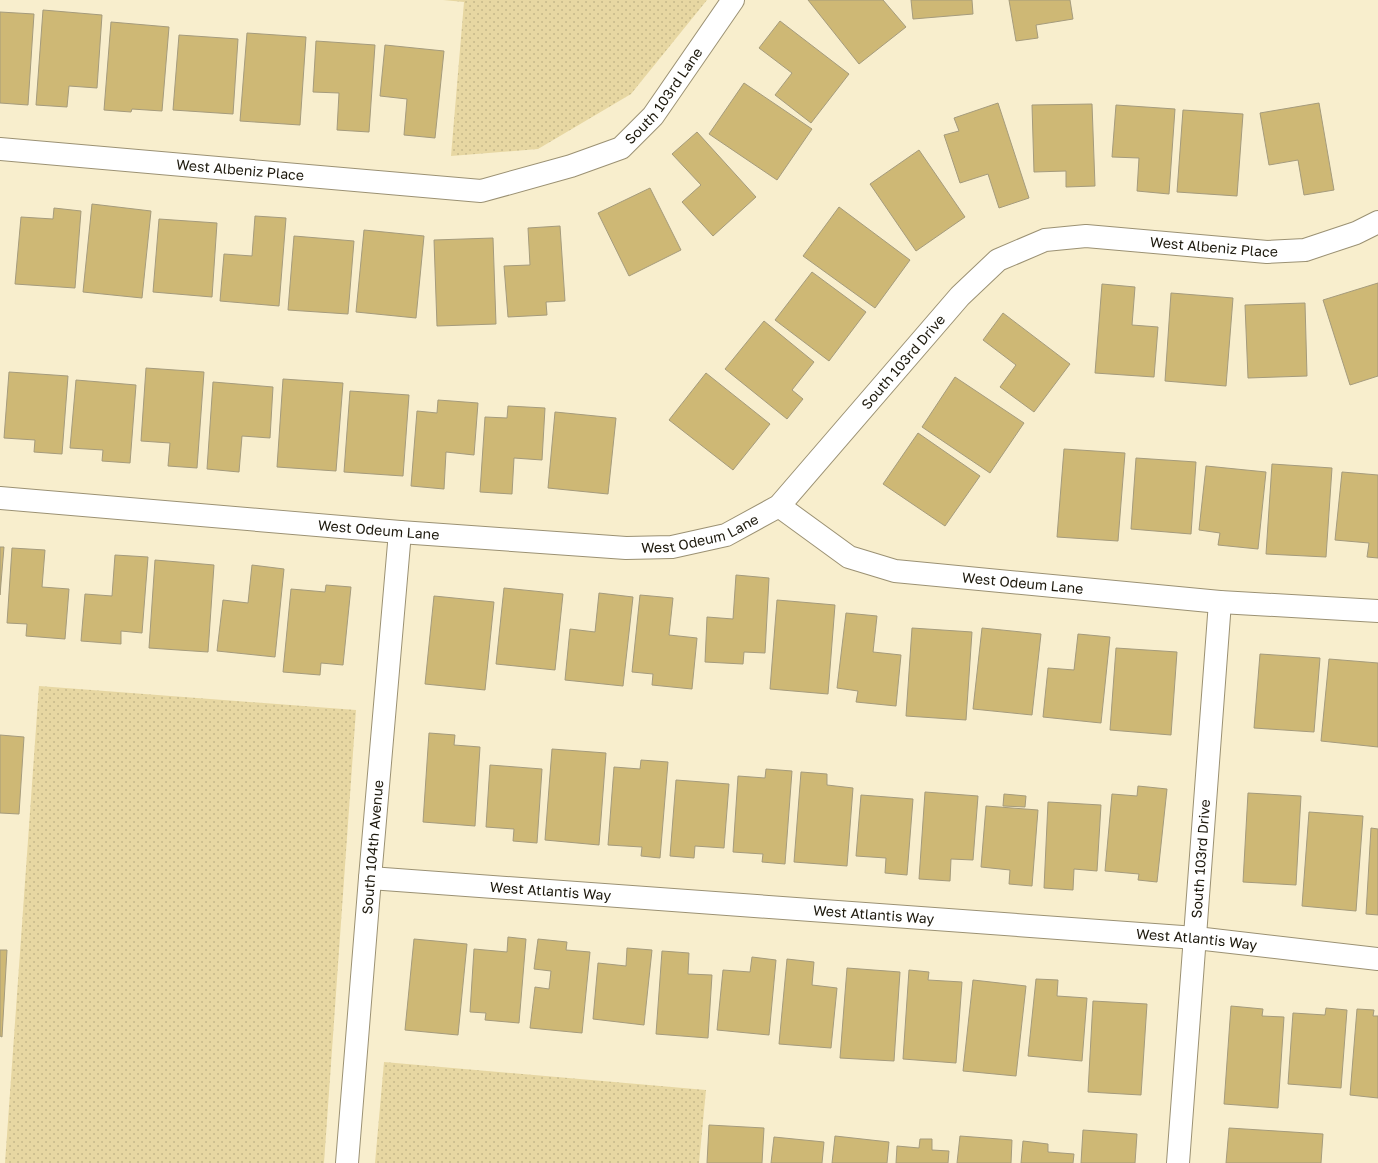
<svg xmlns="http://www.w3.org/2000/svg" width="1378" height="1163" viewBox="0 0 1378 1163" font-family="'Golos Text',sans-serif">
  <defs>
    <pattern id="park-dots" width="8" height="8" patternUnits="userSpaceOnUse"><rect width="8" height="8" fill="#e7d7a2"/><path d="M2 2h.1M6 6h.1" fill="none" stroke="#c6b88a" stroke-width="1.8" stroke-linecap="round"/></pattern>
  </defs>
  <rect width="100%" height="100%" fill="#f8eecd"/>
  <g fill="url(#park-dots)">
    <polygon points="443,0 707,0 631,94 538,149 451,156 464,2"/>
    <polygon points="39,686 356,710 324,1163 5,1163"/>
    <polygon points="384,1062 706,1090 699,1163 375,1163"/>
  </g>
  <g fill="#ceb875" stroke="#a59b7c">
    <polygon points="808,0 883,0 906,27 859,64"/>
    <polygon points="911,0 972,0 973,14 913,19"/>
    <polygon points="1009,0 1070,0 1073,19 1036,25 1038,38 1016,41"/>
    <polygon points="43,10 102,15 97,88 69,86 67,107 36,105"/>
    <polygon points="0,12 34,14 28,105 0,103"/>
    <polygon points="780,21 849,74 811,123 775,95 792,73 759,48"/>
    <polygon points="111,22 169,27 162,111 132,109 131,112 104,110"/>
    <polygon points="247,33 306,37 300,125 240,121"/>
    <polygon points="179,35 238,39 233,114 173,110"/>
    <polygon points="316,41 375,45 369,132 337,130 339,93 313,92"/>
    <polygon points="385,45 444,51 435,138 404,135 407,99 380,96"/>
    <polygon points="744,83 812,129 777,180 709,134"/>
    <polygon points="998,103 1029,198 999,208 988,174 960,183 944,135 959,131 954,118"/>
    <polygon points="1319,103 1334,190 1304,195 1298,160 1269,165 1260,113"/>
    <polygon points="1092,104 1095,186 1066,187 1066,171 1034,172 1032,105"/>
    <polygon points="1116,105 1175,109 1169,194 1137,191 1139,158 1112,157"/>
    <polygon points="1183,110 1243,114 1237,196 1177,192"/>
    <polygon points="697,132 756,197 713,236 682,202 701,185 672,154"/>
    <polygon points="919,150 965,217 916,251 870,184"/>
    <polygon points="650,188 681,250 629,276 598,213"/>
    <polygon points="92,204 151,211 142,298 83,292"/>
    <polygon points="839,207 910,260 875,308 803,256"/>
    <polygon points="54,208 81,211 75,288 15,284 21,217 53,219"/>
    <polygon points="255,216 286,218 279,306 220,301 224,254 252,256"/>
    <polygon points="159,219 217,223 212,297 153,292"/>
    <polygon points="560,226 565,301 546,302 547,315 508,317 504,266 530,265 528,228"/>
    <polygon points="364,230 424,236 416,318 356,312"/>
    <polygon points="294,236 354,241 348,314 288,310"/>
    <polygon points="493,238 496,324 437,326 434,240"/>
    <polygon points="812,272 866,312 829,361 775,320"/>
    <polygon points="1378,283 1378,376 1350,385 1323,300"/>
    <polygon points="1102,284 1135,287 1132,325 1158,327 1154,377 1095,373"/>
    <polygon points="1171,293 1233,298 1226,386 1165,381"/>
    <polygon points="1305,303 1307,376 1248,378 1245,305"/>
    <polygon points="1003,313 1070,364 1034,412 1000,387 1016,365 983,340"/>
    <polygon points="764,321 814,362 792,390 803,399 787,419 725,369"/>
    <polygon points="146,368 204,372 197,468 168,466 170,443 141,441"/>
    <polygon points="9,372 68,376 62,454 34,452 35,440 4,438"/>
    <polygon points="706,373 770,424 733,470 669,420"/>
    <polygon points="955,377 1024,423 990,473 922,427"/>
    <polygon points="283,379 343,383 336,471 277,467"/>
    <polygon points="76,380 136,385 130,463 102,461 103,450 70,448"/>
    <polygon points="213,382 273,387 270,438 242,436 239,472 207,469"/>
    <polygon points="350,391 409,395 403,476 344,472"/>
    <polygon points="438,400 478,403 474,455 446,452 444,489 411,486 417,411 437,413"/>
    <polygon points="508,406 545,408 542,460 514,458 512,494 480,492 485,417 507,418"/>
    <polygon points="555,412 616,418 608,494 548,488"/>
    <polygon points="918,433 980,476 945,526 883,484"/>
    <polygon points="1064,449 1125,453 1118,541 1057,537"/>
    <polygon points="1136,458 1196,462 1191,534 1131,529"/>
    <polygon points="1272,464 1332,468 1326,557 1266,554"/>
    <polygon points="1206,466 1266,472 1258,549 1218,545 1220,533 1199,530"/>
    <polygon points="1342,472 1378,475 1378,558 1367,557 1369,543 1335,540"/>
    <polygon points="0,547 4,547 0,595"/>
    <polygon points="12,548 45,550 42,587 69,589 65,639 26,636 27,624 7,623"/>
    <polygon points="115,555 148,557 142,633 121,631 121,644 81,641 85,594 112,596"/>
    <polygon points="155,560 214,565 208,652 149,648"/>
    <polygon points="252,565 284,569 275,657 217,651 223,600 248,603"/>
    <polygon points="736,575 769,578 765,653 744,652 743,664 705,662 707,617 733,619"/>
    <polygon points="326,585 351,587 343,665 321,663 320,675 283,672 291,589 325,592"/>
    <polygon points="504,588 563,594 555,670 496,664"/>
    <polygon points="599,593 633,597 623,686 565,680 570,629 595,632"/>
    <polygon points="640,595 673,598 669,635 697,638 692,689 652,685 653,674 632,672"/>
    <polygon points="434,596 494,602 485,690 425,684"/>
    <polygon points="777,600 835,605 828,694 770,689"/>
    <polygon points="846,613 877,616 873,652 901,655 896,706 856,702 858,691 837,688"/>
    <polygon points="912,628 972,632 966,720 906,716"/>
    <polygon points="982,628 1041,634 1032,715 973,709"/>
    <polygon points="1078,634 1110,637 1101,723 1043,717 1048,668 1074,670"/>
    <polygon points="1116,648 1177,652 1171,735 1110,730"/>
    <polygon points="1260,654 1320,658 1314,732 1254,728"/>
    <polygon points="1329,659 1378,663 1378,747 1321,741"/>
    <polygon points="429,733 455,735 454,745 480,747 475,826 423,822"/>
    <polygon points="0,735 24,737 19,814 0,813"/>
    <polygon points="552,749 606,753 599,845 545,840"/>
    <polygon points="641,760 668,762 660,858 641,856 642,847 608,845 614,767 640,769"/>
    <polygon points="490,765 542,769 537,843 513,841 514,829 486,827"/>
    <polygon points="766,769 792,771 785,864 762,862 763,854 733,852 738,776 765,778"/>
    <polygon points="801,772 827,774 827,785 853,788 847,866 794,862"/>
    <polygon points="676,780 729,784 724,848 695,846 694,858 670,856"/>
    <polygon points="1138,786 1167,789 1157,882 1138,880 1139,874 1105,871 1112,794 1137,796"/>
    <polygon points="925,792 978,796 973,860 951,859 950,881 919,879"/>
    <polygon points="1248,793 1301,796 1296,885 1243,882"/>
    <polygon points="1004,794 1026,796 1025,807 1003,806"/>
    <polygon points="861,795 913,799 907,875 885,873 886,858 856,856"/>
    <polygon points="1048,802 1101,805 1097,871 1074,869 1073,890 1044,888"/>
    <polygon points="986,806 1038,810 1032,886 1009,884 1010,870 981,867"/>
    <polygon points="1309,812 1363,816 1356,911 1302,906"/>
    <polygon points="1371,828 1378,829 1378,915 1366,914"/>
    <polygon points="508,937 526,939 519,1023 485,1020 486,1013 470,1012 474,949 507,952"/>
    <polygon points="414,939 467,944 458,1035 405,1030"/>
    <polygon points="538,939 567,942 566,950 590,952 582,1033 530,1028 535,987 549,989 551,971 534,969"/>
    <polygon points="627,948 652,950 644,1025 593,1019 598,963 626,966"/>
    <polygon points="0,950 7,950 2,1037 0,1036"/>
    <polygon points="662,951 689,953 688,974 712,975 708,1038 656,1034"/>
    <polygon points="752,957 776,960 769,1035 717,1030 723,970 750,972"/>
    <polygon points="787,959 814,962 812,985 837,988 831,1048 779,1044"/>
    <polygon points="847,968 900,972 894,1061 840,1058"/>
    <polygon points="909,970 929,972 928,980 962,982 956,1063 903,1059"/>
    <polygon points="1036,979 1058,980 1057,996 1087,998 1082,1061 1028,1056"/>
    <polygon points="973,980 1026,986 1016,1076 963,1071"/>
    <polygon points="1093,1001 1147,1004 1141,1095 1088,1092"/>
    <polygon points="1231,1006 1263,1009 1262,1016 1284,1017 1278,1108 1224,1104"/>
    <polygon points="1326,1008 1347,1010 1341,1088 1288,1084 1293,1013 1325,1015"/>
    <polygon points="1357,1009 1374,1010 1373,1016 1378,1016 1378,1098 1350,1095"/>
    <polygon points="709,1125 764,1128 762,1163 707,1163"/>
    <polygon points="1229,1128 1323,1134 1321,1163 1226,1163"/>
    <polygon points="1083,1130 1137,1134 1135,1163 1081,1163"/>
    <polygon points="835,1136 889,1142 887,1163 832,1163"/>
    <polygon points="960,1136 1012,1140 1011,1163 957,1163"/>
    <polygon points="774,1137 824,1142 822,1163 771,1163"/>
    <polygon points="920,1139 932,1139 932,1150 949,1151 948,1163 896,1163 897,1146 919,1148"/>
    <polygon points="1023,1141 1048,1144 1048,1152 1074,1154 1073,1163 1021,1163"/>
  </g>
  <g fill="none" stroke-linecap="round" stroke-linejoin="round">
    <g stroke="#9b9173" stroke-width="24">
      <g id="minor">
        <path id="s1" d="M0,149L481,191L571,166L621,148L653,116L733,0"/>
        <path id="s2" d="M0,498L400,532L626,548L672,547L726,535L779,506L960,296L998,260L1045,240L1086,236L1267,252L1305,250L1356,233L1378,222"/>
        <path id="s3" d="M779,506L849,557L895,571L1220,602L1378,611"/>
        <path id="s4" d="M370,878L1196,938L1378,959"/>
        <path id="s5" d="M347,1163L370,878L400,532"/>
        <path id="s6" d="M1178,1163L1220,602"/>
      </g>
    </g>
    <use href="#minor" stroke="#fff" stroke-width="22"/>
  </g>
  <g text-anchor="middle" stroke-width="3.5" stroke-linejoin="round" paint-order="stroke">
    <g font-size="14" fill="#1d190d" stroke="#fdfbf5">
      <text dy="5" stroke="none"><textPath href="#s1" startOffset="697">South 103rd Lane</textPath></text>
      <text dy="5" stroke="none"><textPath href="#s1" startOffset="241">West Albeniz Place</textPath></text>
      <text dy="5" stroke="none"><textPath href="#s2" startOffset="1340">West Albeniz Place</textPath></text>
      <text dy="5" stroke="none"><textPath href="#s2" startOffset="980">South 103rd Drive</textPath></text>
      <text dy="5" stroke="none"><textPath href="#s2" startOffset="380">West Odeum Lane</textPath></text>
      <text dy="5" stroke="none"><textPath href="#s2" startOffset="704">West Odeum Lane</textPath></text>
      <text dy="5" stroke="none"><textPath href="#s3" startOffset="263">West Odeum Lane</textPath></text>
      <text dy="5" stroke="none"><textPath href="#s5" startOffset="317">South 104th Avenue</textPath></text>
      <text dy="5" stroke="none"><textPath href="#s6" startOffset="305">South 103rd Drive</textPath></text>
      <text dy="5" stroke="none"><textPath href="#s4" startOffset="181">West Atlantis Way</textPath></text>
      <text dy="5" stroke="none"><textPath href="#s4" startOffset="505">West Atlantis Way</textPath></text>
      <text dy="5" stroke="none"><textPath href="#s4" startOffset="829">West Atlantis Way</textPath></text>
    </g>
  </g>
</svg>
